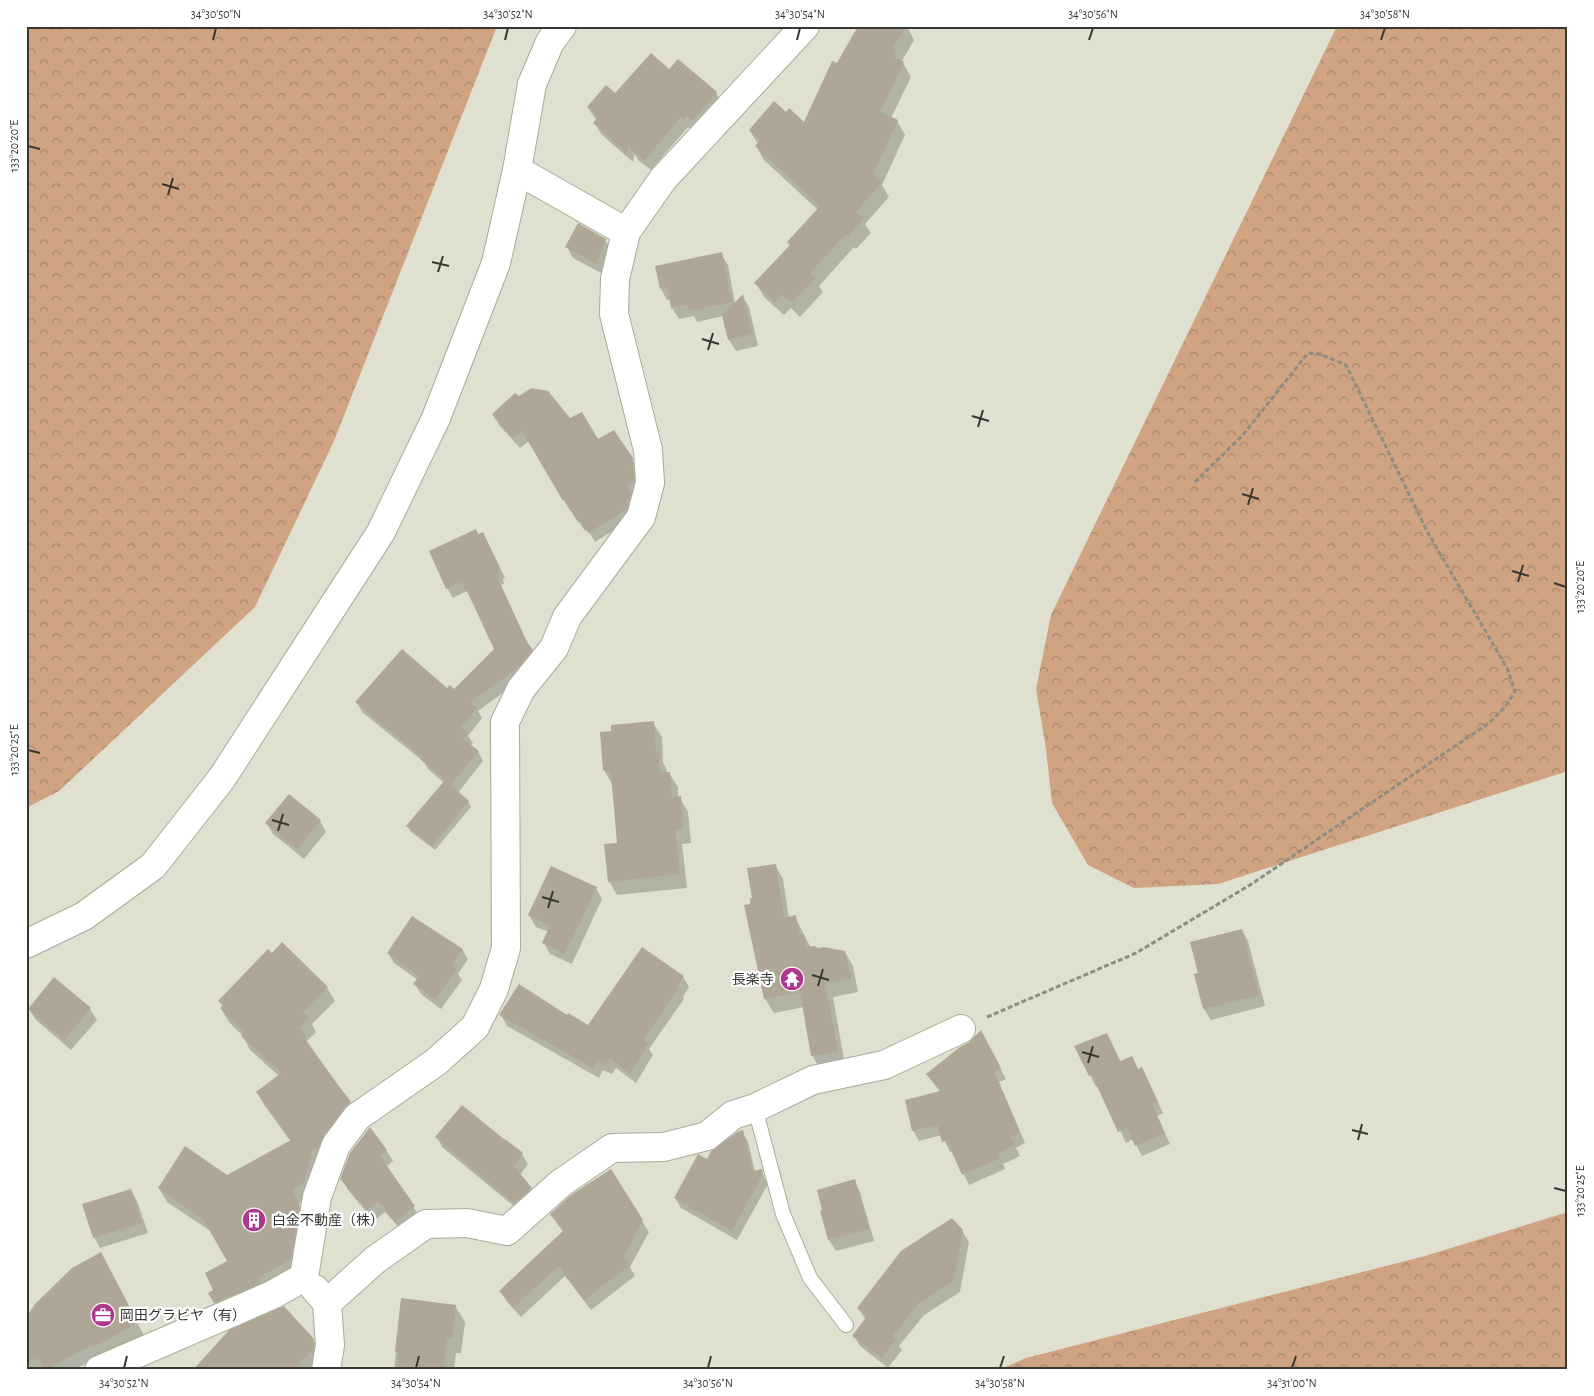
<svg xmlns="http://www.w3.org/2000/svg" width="1594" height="1396" viewBox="0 0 1594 1396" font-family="'Alegreya Sans','Noto Sans JP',sans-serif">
  <defs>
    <pattern id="forest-crowns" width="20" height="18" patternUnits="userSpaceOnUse" patternTransform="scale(1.25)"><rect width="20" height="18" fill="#d0a382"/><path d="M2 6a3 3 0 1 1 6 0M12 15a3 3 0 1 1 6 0" fill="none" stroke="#aa866b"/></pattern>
  </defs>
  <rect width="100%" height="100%" fill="#dfe0cf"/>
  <g fill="url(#forest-crowns)">
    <polygon points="26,26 497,26 334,441 255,607 59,791 26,808"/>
    <polygon points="1337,26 1568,26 1568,771 1218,884 1134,888 1088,865 1052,803 1046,749 1036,689 1051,615"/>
    <polygon points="1568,1212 1568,1370 999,1370 1026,1358 1425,1256"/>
  </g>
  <g fill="#0003">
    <polygon points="859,26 907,26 914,40 902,61 911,77 891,118 897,121 905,135 882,185 889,197 865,224 871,233 856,249 854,247 819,286 823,292 800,317 791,308 784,315 764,297 756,283 790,246 818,210 764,160 756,146 758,144 750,131 786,113 805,124"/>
    <polygon points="679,61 716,93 722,104 699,130 694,125 691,129 688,127 651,170 638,160 635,154 633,162 601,134 595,123 597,121 588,108 669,71"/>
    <polygon points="605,240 612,251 603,274 573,258 567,247"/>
    <polygon points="721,254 728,265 735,304 743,297 749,307 758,346 736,351 729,340 723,316 697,322 694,316 679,319 672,308 670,299 667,300 661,289"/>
    <polygon points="493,415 570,420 598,441 632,459 638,470 639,492 632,497 636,505 632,519 595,542 587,529 585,531 571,510 570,511 529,441 520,448 499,425"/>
    <polygon points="483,533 505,578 503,579 504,584 501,585 529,647 537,660 523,678 478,711 482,718 468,736 473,743 470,746 478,751 483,761 458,793 468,801 471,807 435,850 411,832 408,827 444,783 428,769 424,762 362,712 357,702 447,689 454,690 496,649 467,591 453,598 447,588 478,536"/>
    <polygon points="653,723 662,737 663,762 666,768 667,773 669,773 678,787 678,798 680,798 688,812 691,843 682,844 687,888 617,895 609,881 618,844 612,784 604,770"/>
    <polygon points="320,821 326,832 304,859 273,834 267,823"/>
    <polygon points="775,865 783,879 789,918 795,917 811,948 845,952 853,966 858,992 833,997 845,1065 820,1069 812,1055 804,1007 774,1013 765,999 752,905 753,899"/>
    <polygon points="596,888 602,899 572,964 550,954 544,943 549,932 536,927 529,915"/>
    <polygon points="1242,930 1248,941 1265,1006 1211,1020 1204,1009 1196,975 1199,974"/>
    <polygon points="462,949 468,959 458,974 462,980 441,1009 421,994 415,984 418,980 394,963 388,953"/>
    <polygon points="683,977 689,987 683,997 684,999 649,1049 653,1055 636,1083 616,1068 612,1074 603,1070 599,1078 507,1026 501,1015 568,1017 589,1027"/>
    <polygon points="327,988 335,1001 312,1024 316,1032 307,1041 350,1103 358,1116 311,1196 299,1204 306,1220 298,1273 223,1316 210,1293 215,1290 229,1261 212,1232 167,1202 159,1188 227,1176 291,1142 265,1106 257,1092 279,1076 250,1050 243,1036 229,1022 221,1009 223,1007 220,1001"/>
    <polygon points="29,1009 90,1009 97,1020 71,1050 36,1020"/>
    <polygon points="1107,1035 1121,1062 1138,1070 1142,1068 1163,1113 1157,1116 1170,1144 1142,1156 1133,1139 1126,1143 1099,1086 1096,1087 1076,1047"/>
    <polygon points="986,1042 1006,1079 999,1082 1025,1143 1016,1148 1020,1156 1003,1164 1005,1169 969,1185 953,1151 950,1152 942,1135 919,1141 913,1130 940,1092 928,1074"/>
    <polygon points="742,1132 748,1141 755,1172 761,1171 768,1184 737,1240 681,1208 675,1198"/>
    <polygon points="437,1137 506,1141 522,1154 528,1164 520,1175 536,1198 521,1212 442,1147"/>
    <polygon points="386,1150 393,1161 386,1167 420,1217 403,1232 385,1212 374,1221 348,1190 342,1179"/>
    <polygon points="854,1181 860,1192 874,1241 836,1251 829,1240 822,1212"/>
    <polygon points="131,1190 137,1201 148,1233 100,1248 94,1237"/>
    <polygon points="552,1214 642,1221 649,1232 630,1267 635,1276 591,1310 565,1276 521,1317 507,1302 501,1292 563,1232"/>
    <polygon points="962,1231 969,1242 960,1292 924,1315 899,1346 902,1350 888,1368 860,1346 854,1336 866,1320 858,1308"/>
    <polygon points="106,1265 144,1335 101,1358 100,1356 73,1370 46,1370 45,1368 42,1370 26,1370 26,1320"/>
    <polygon points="402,1300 455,1306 465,1322 461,1353 456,1353 454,1370 394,1370"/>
    <polygon points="313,1340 322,1355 317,1370 211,1370"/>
  </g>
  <g fill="#afa697">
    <polygon points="858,26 906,26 893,48 897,50 894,57 904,62 880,112 898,120 873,174 882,182 856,212 864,218 848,236 846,234 810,273 816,278 792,303 782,295 775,302 754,283 790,245 787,242 820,206 755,146 760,140 749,130 774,101 786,112 789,108 804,122 832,61 837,63"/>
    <polygon points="651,53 669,69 678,59 717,92 693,120 687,115 684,120 681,117 644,160 630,149 629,144 627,153 593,123 598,117 587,107 606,85 615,93"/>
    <polygon points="578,223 606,239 596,263 565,247"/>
    <polygon points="722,252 732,302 689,311 688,305 671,308 667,287 660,289 655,266"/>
    <polygon points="743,294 752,334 728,340 722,316"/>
    <polygon points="531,388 548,391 570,418 582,412 598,439 614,430 633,458 633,466 631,467 634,471 634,481 627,486 631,493 629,500 627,501 628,503 627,509 588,533 580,520 578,522 564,500 563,501 522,431 513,439 492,414 515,393 519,396"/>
    <polygon points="476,529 478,534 483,532 500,568 498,569 500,573 496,575 527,642 533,650 518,668 471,702 477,708 461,727 468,733 463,739 479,751 451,784 420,759 422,757 355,702 402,649 447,688 450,685 454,689 494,649 466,589 465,590 461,582 446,589 429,551"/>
    <polygon points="654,721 656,752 659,752 660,773 670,772 672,797 681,796 683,829 675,830 680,874 608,882 604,844 617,843 611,773 603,770 600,732 611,731 611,725"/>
    <polygon points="445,780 469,801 432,846 406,826"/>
    <polygon points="289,794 321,820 297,849 265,823"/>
    <polygon points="776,864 784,918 796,915 799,935 804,934 806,947 816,946 817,948 824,947 845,951 851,978 825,983 838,1051 811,1056 800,992 764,999 744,905 750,904 750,898 752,898 747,868"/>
    <polygon points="551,866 597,887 565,954 542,943 550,926 528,915"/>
    <polygon points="412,916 463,949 451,966 457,969 435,999 413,984 419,976 387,953"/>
    <polygon points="1242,929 1259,995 1203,1009 1194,974 1198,973 1190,942"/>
    <polygon points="282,942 328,987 303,1012 309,1018 300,1028 306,1037 304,1039 351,1102 344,1108 324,1136 317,1151 313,1147 304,1183 293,1190 299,1205 291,1260 257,1278 261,1283 214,1303 208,1293 213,1290 205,1273 227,1261 203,1219 158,1188 185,1146 227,1175 291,1140 256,1092 281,1073 241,1036 244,1032 220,1008 223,1005 218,1001 268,949 272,953"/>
    <polygon points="642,947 684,976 677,987 679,988 643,1040 648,1044 630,1074 610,1058 606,1065 597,1060 593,1068 499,1015 519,984 567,1015 568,1013 588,1025"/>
    <polygon points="54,977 91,1008 64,1040 28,1009"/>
    <polygon points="981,1030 1001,1068 994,1072 1020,1132 1011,1137 1015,1145 998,1153 1001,1158 962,1175 947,1141 942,1142 937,1125 912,1131 905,1100 940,1091 926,1074 960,1047 968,1043"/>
    <polygon points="1107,1033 1120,1061 1132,1056 1138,1069 1142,1067 1158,1102 1152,1104 1165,1133 1135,1146 1127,1128 1118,1132 1092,1075 1089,1076 1074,1046"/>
    <polygon points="462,1105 505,1140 505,1139 523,1153 514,1166 532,1188 514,1203 435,1137"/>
    <polygon points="370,1127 387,1150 380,1156 415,1206 395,1222 378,1201 367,1210 340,1179 350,1153"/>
    <polygon points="743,1130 753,1171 762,1169 763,1174 732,1231 674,1198 698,1154 707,1159 711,1151 737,1132"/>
    <polygon points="611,1169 643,1220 624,1257 630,1265 584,1300 559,1266 514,1307 499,1291 563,1231 550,1214 571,1195"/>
    <polygon points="855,1179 869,1229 828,1240 820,1211 822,1210 817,1190"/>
    <polygon points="131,1189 142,1223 93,1238 82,1204"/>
    <polygon points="952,1218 963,1230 954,1281 918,1304 893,1336 896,1339 882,1358 852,1336 867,1316 857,1308 901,1251"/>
    <polygon points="101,1252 138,1323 93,1347 92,1345 45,1370 38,1358 26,1363 26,1318 35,1304 72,1268"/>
    <polygon points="401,1298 456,1305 452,1338 447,1337 443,1370 397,1370 399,1353 395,1352"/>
    <polygon points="284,1306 314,1339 313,1350 292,1370 193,1370 229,1330"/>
  </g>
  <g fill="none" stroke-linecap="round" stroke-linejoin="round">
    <g stroke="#aaab9a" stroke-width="16">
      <polyline id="lane" points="755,1108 783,1214 810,1278 846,1325"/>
    </g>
    <g stroke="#aaab9a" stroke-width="30">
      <g id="street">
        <polyline points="517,170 626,232"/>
        <polyline points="26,944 84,916 153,866 222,778 381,532 436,418 496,263 517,170 532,84 550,42 562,26"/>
        <polyline points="304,1277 317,1197 336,1145 357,1117 436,1062 475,1027 494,989 506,948 505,722 521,689 554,648 567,617 641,517 650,483 648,450 614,314 615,279 626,232 663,179 805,26"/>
        <polyline points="315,1289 327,1303 330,1345 326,1370"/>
        <polyline points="327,1303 375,1260 426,1224 467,1223 507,1231 561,1183 612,1148 664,1147 707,1136 733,1115 755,1108 813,1080 884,1065 961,1029"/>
        <polyline points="99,1370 272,1295 304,1277"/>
      </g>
    </g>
    <polyline stroke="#8d8e82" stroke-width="3" stroke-dasharray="5 2.5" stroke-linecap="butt" points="987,1017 1136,953 1250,885 1489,723 1505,707 1515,691 1507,668 1428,533 1346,365 1322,355 1308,353 1242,436 1193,484"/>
    <use href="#lane" stroke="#fff" stroke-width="14"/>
    <use href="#street" stroke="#fff" stroke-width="28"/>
  </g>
  <path fill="none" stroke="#383832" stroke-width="2" d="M213,40L216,28M505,40L508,28M797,40L800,28M1089,40L1093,28M1381,40L1385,28M28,146L40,149M162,184L179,189M168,195L173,178M432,262L449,266M438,272L443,256M702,339L719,344M708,350L713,333M972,416L989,421M978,427L983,410M1242,494L1259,499M1248,505L1253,488M1512,571L1529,576M1518,582L1523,565M1554,583L1566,587M28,750L40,753M272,820L289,825M278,831L283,814M542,897L559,902M548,908L553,891M812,975L829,980M818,986L823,969M1082,1052L1099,1057M1088,1063L1093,1046M1352,1130L1368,1134M1358,1140L1362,1124M1554,1188L1566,1191M124,1368L127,1356M416,1368L419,1356M708,1368L711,1356M1000,1368L1004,1356M1292,1368L1296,1356"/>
  <defs>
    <g id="temple-disc" transform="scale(1.25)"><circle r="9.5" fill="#ae378e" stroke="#fff"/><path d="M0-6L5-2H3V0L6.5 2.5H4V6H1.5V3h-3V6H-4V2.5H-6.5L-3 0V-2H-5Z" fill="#fff"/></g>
    <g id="building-disc" transform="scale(1.25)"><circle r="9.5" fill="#ae378e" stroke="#fff"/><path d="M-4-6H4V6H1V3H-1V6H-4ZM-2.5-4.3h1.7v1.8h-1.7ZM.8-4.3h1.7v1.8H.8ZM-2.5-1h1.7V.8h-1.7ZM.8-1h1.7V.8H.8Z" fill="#fff"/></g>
    <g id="office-disc" transform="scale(1.25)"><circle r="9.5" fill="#ae378e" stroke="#fff"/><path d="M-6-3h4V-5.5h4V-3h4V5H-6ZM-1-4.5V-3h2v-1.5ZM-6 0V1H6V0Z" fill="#fff"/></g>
  </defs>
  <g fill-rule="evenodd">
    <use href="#temple-disc" x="792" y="979"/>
    <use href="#building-disc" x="254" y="1220"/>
    <use href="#office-disc" x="103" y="1315"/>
  </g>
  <g text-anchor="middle" stroke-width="4.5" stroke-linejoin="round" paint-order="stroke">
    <g font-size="14" fill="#383832" stroke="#fff" text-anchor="start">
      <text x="774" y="984" text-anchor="end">長楽寺</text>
      <text x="272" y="1225">白金不動産（株）</text>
      <text x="120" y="1320">岡田グラビヤ（有）</text>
    </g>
  </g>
  <rect width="1594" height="1396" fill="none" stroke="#ffffff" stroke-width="55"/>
  <rect x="28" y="28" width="1538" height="1340" fill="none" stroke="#383832" stroke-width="2"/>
  <g font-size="12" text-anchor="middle" fill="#383832">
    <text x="216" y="18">34°30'50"N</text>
    <text x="508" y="18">34°30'52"N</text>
    <text x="800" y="18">34°30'54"N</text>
    <text x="1093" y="18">34°30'56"N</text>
    <text x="1385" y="18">34°30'58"N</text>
    <text transform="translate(14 146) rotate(-90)" y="4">133°20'20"E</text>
    <text transform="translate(1580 587) rotate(-90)" y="4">133°20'20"E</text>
    <text transform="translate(14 750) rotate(-90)" y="4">133°20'25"E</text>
    <text transform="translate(1580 1191) rotate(-90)" y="4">133°20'25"E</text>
    <text x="124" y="1387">34°30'52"N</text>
    <text x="416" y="1387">34°30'54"N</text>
    <text x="708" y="1387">34°30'56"N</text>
    <text x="1000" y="1387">34°30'58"N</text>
    <text x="1292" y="1387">34°31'00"N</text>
  </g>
</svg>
